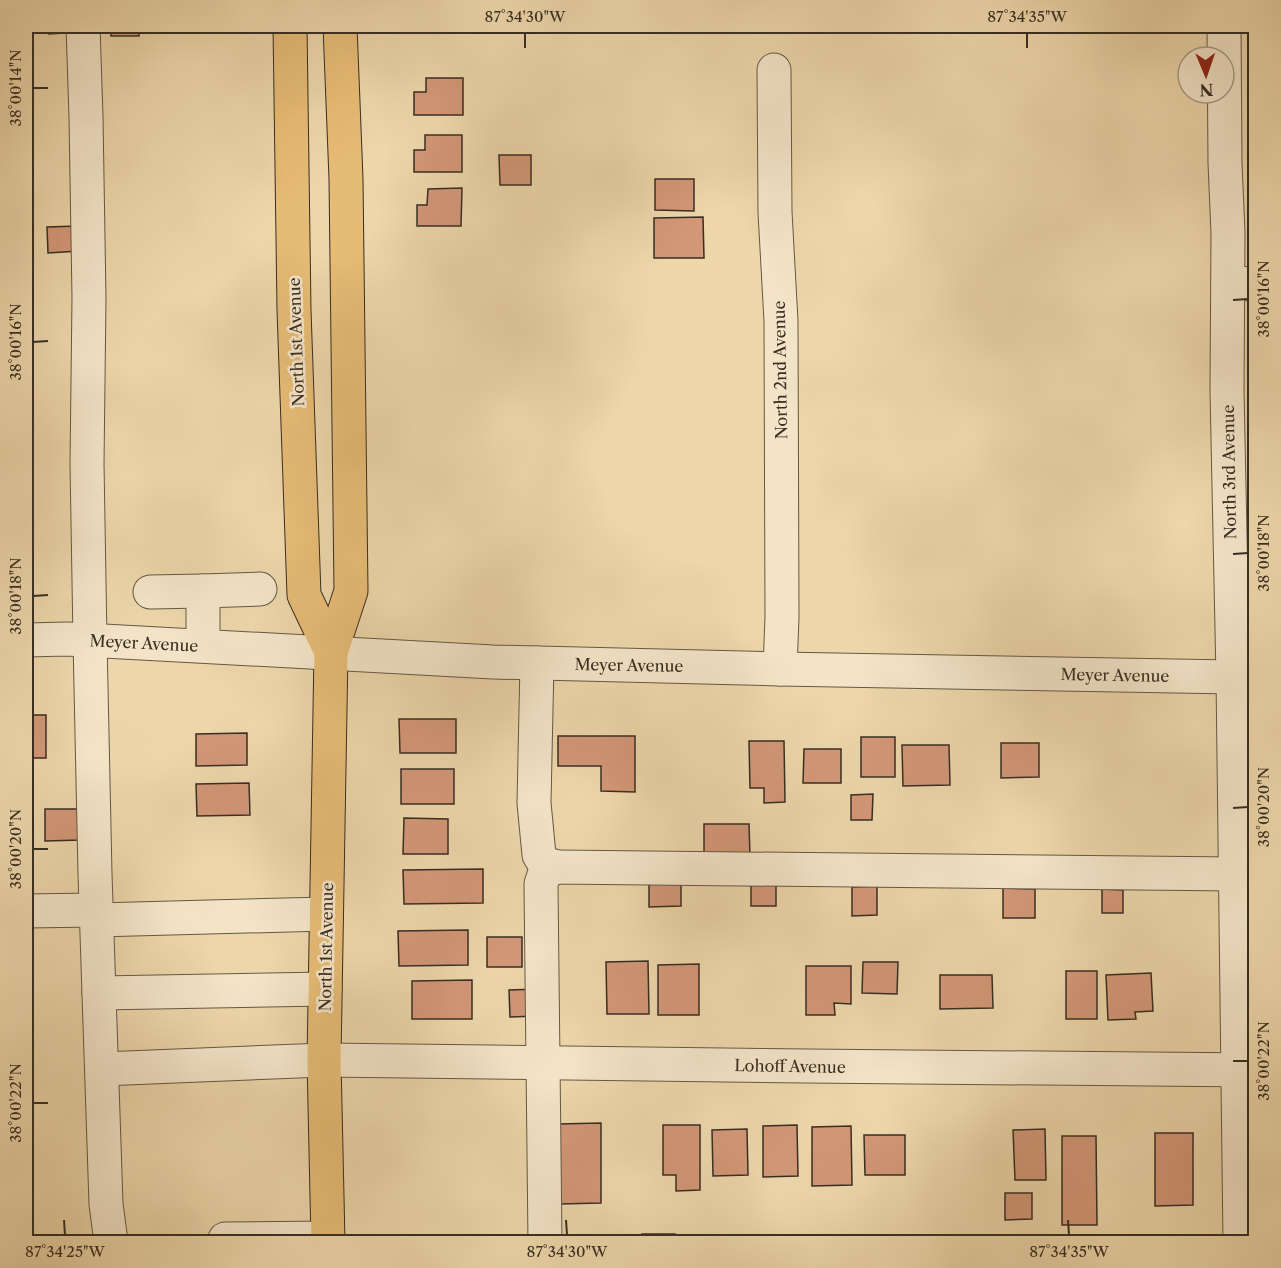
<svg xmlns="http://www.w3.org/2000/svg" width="1281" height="1268" viewBox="0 0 1281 1268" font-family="'Libre Caslon Text',serif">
  <rect width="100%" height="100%" fill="#ecd6aa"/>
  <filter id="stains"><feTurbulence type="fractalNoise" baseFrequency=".00333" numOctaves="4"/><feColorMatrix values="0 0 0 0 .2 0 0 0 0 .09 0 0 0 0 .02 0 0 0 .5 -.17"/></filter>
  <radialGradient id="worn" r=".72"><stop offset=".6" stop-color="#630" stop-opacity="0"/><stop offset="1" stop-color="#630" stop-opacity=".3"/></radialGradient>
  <g fill="#d29777" stroke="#382e22" stroke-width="1.5">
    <polygon points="49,26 79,26 80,32 49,34"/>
    <rect x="111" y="26" width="28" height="10"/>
    <polygon points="426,78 463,78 463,115 414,115 414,92 426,92"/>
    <polygon points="425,135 462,135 462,172 414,172 414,150 425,150"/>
    <polygon points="499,155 531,155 531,185 500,185"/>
    <polygon points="655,179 694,179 694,211 655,210"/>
    <polygon points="462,188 461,226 417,226 417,205 427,205 428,189"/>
    <polygon points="703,217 704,258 654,258 654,218"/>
    <polygon points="78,226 79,251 48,253 47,227"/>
    <rect x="26" y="715" width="20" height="43"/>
    <polygon points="399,719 456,719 456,753 400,753"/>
    <polygon points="247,733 247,765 196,766 196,734"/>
    <polygon points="558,736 635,736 635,792 601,791 601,766 558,766"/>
    <rect x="861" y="737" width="34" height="40"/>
    <polygon points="749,741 784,741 785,802 764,803 764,788 750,788"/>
    <polygon points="1001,743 1039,743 1039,777 1001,778"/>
    <polygon points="902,745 949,745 950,785 903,786"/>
    <polygon points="804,749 841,749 841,783 803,783"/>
    <rect x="401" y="769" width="53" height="35"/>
    <polygon points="249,783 250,815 197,816 196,784"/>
    <polygon points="873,794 872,820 851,820 851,795"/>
    <polygon points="45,809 80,809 81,840 45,841"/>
    <polygon points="404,818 448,819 448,854 403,854"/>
    <polygon points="704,824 749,824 750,856 704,856"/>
    <polygon points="483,869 483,903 404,904 403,870"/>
    <polygon points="649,877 681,877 681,906 649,907"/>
    <polygon points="776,880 776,906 751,906 751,881"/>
    <polygon points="877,886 877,915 852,916 852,887"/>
    <polygon points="1003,888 1035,889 1035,918 1003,918"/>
    <polygon points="1102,889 1123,890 1123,913 1102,913"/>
    <polygon points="468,930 468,965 399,966 398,931"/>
    <rect x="487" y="937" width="35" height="30"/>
    <polygon points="648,961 649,1014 607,1014 606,962"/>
    <polygon points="863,962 898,962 897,994 862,993"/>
    <polygon points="699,964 699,1015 658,1015 658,965"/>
    <polygon points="806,966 851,966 851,1004 834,1003 835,1015 806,1015"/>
    <rect x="1066" y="971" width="31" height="48"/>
    <polygon points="1151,973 1153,1011 1135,1012 1136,1019 1108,1020 1106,975"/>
    <polygon points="940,975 992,975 993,1008 940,1009"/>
    <polygon points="472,980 472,1019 412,1019 412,981"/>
    <polygon points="538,989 538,1016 510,1017 509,990"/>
    <polygon points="601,1123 601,1203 560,1204 559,1124"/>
    <polygon points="663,1125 700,1125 700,1190 676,1191 676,1175 663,1175"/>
    <polygon points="797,1125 798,1176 763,1177 763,1126"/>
    <polygon points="851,1126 852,1185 812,1186 812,1127"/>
    <polygon points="747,1129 748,1175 713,1176 712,1130"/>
    <polygon points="1045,1129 1046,1180 1015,1180 1013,1130"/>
    <polygon points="1155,1133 1193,1133 1193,1205 1155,1206"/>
    <polygon points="864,1135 905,1135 905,1175 865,1175"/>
    <polygon points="1062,1136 1096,1136 1097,1225 1062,1225"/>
    <polygon points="1005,1193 1032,1193 1032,1219 1005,1220"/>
    <rect x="642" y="1234" width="33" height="8"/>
    <rect x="1056" y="1236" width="23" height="6"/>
    <rect x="806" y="1237" width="29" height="5"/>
    <rect x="754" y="1238" width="27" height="4"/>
    <polygon points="743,1240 743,1242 703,1242 703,1241"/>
  </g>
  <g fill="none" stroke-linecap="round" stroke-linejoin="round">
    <g stroke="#655844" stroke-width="35">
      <g id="minor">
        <polyline points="83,26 86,117 89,298 87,464 90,640 95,874 106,1204 111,1242"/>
        <polyline points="1224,26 1225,163 1228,233 1227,391 1233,677 1240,1242"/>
        <polyline points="774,70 775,212 781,321 782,617 780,669"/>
        <polyline points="1228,283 1256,284"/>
        <polyline points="150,592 203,591"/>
        <polyline points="26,640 67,639 493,662 780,669 1233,677"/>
        <polyline points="203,645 203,591 260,589"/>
        <polyline points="537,663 534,803 539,855 544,863 557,867"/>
        <polyline points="26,911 96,910"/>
        <polyline points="96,920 326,914"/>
        <polyline points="99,993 325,989"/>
        <polyline points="102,1069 324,1060 807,1066 1256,1070"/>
        <polyline points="225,1239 328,1238"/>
        <polyline points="545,1242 541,884 545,872 557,867 1235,874"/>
      </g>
    </g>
    <g stroke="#382e22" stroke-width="35">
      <g id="major">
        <polyline points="290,26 294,310 304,595 331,652"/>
        <polyline points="328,1242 324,1060 331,652 351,591 346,179 340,26"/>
      </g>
    </g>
    <use href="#minor" stroke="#f3e4c8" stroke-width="33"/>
    <use href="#major" stroke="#e6bb75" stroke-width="33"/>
  </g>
  <path fill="none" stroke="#382e22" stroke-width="2" d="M525,33V48M1027,33V48M33,88H48M1233,300L1248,299M33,342L48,341M1233,554L1248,553M33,596L48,595M1233,808L1248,807M33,849H48M1233,1061H1248M33,1103H48M64,1220L65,1235M566,1220L567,1235M1068,1220L1069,1235"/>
  <g text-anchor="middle" stroke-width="5" stroke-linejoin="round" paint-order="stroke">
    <g font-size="16" fill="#382e22" stroke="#f3e4c8">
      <text transform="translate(296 342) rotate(-92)" y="6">North 1st Avenue</text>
      <text transform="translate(780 370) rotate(-91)" y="6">North 2nd Avenue</text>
      <text transform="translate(1229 472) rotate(-91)" y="6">North 3rd Avenue</text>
      <text transform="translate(144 643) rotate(3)" y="6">Meyer Avenue</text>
      <text transform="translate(629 665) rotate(1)" y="6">Meyer Avenue</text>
      <text transform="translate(1115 675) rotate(1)" y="6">Meyer Avenue</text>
      <text transform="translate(326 947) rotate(-89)" y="6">North 1st Avenue</text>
      <text transform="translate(790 1066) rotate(1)" y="6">Lohoff Avenue</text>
    </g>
  </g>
  <rect width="1281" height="1268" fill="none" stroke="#ecd6aa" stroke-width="66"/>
  <g transform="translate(1206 75) rotate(178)"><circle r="28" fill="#f3e4c8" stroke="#a89b86" stroke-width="1.5"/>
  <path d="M0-4.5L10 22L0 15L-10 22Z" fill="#8f2418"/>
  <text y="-9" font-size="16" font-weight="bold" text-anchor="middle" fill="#382e22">N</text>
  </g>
  <rect x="33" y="33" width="1215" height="1202" fill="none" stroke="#382e22" stroke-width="2"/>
  <g font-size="15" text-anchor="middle" fill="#382e22">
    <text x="525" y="22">87°34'30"W</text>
    <text x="1027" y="22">87°34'35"W</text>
    <text transform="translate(16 88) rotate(-90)" y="5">38°00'14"N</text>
    <text transform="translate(1264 299) rotate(-90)" y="5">38°00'16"N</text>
    <text transform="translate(16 342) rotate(-90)" y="5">38°00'16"N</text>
    <text transform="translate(1264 553) rotate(-90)" y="5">38°00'18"N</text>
    <text transform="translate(16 596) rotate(-90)" y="5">38°00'18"N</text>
    <text transform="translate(1264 807) rotate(-90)" y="5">38°00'20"N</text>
    <text transform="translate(16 849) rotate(-90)" y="5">38°00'20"N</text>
    <text transform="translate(1264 1061) rotate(-90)" y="5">38°00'22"N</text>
    <text transform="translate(16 1103) rotate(-90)" y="5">38°00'22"N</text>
    <text x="65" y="1257">87°34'25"W</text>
    <text x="567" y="1257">87°34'30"W</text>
    <text x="1069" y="1257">87°34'35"W</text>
  </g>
  <rect width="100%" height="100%" filter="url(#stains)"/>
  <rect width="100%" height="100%" fill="url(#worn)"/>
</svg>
